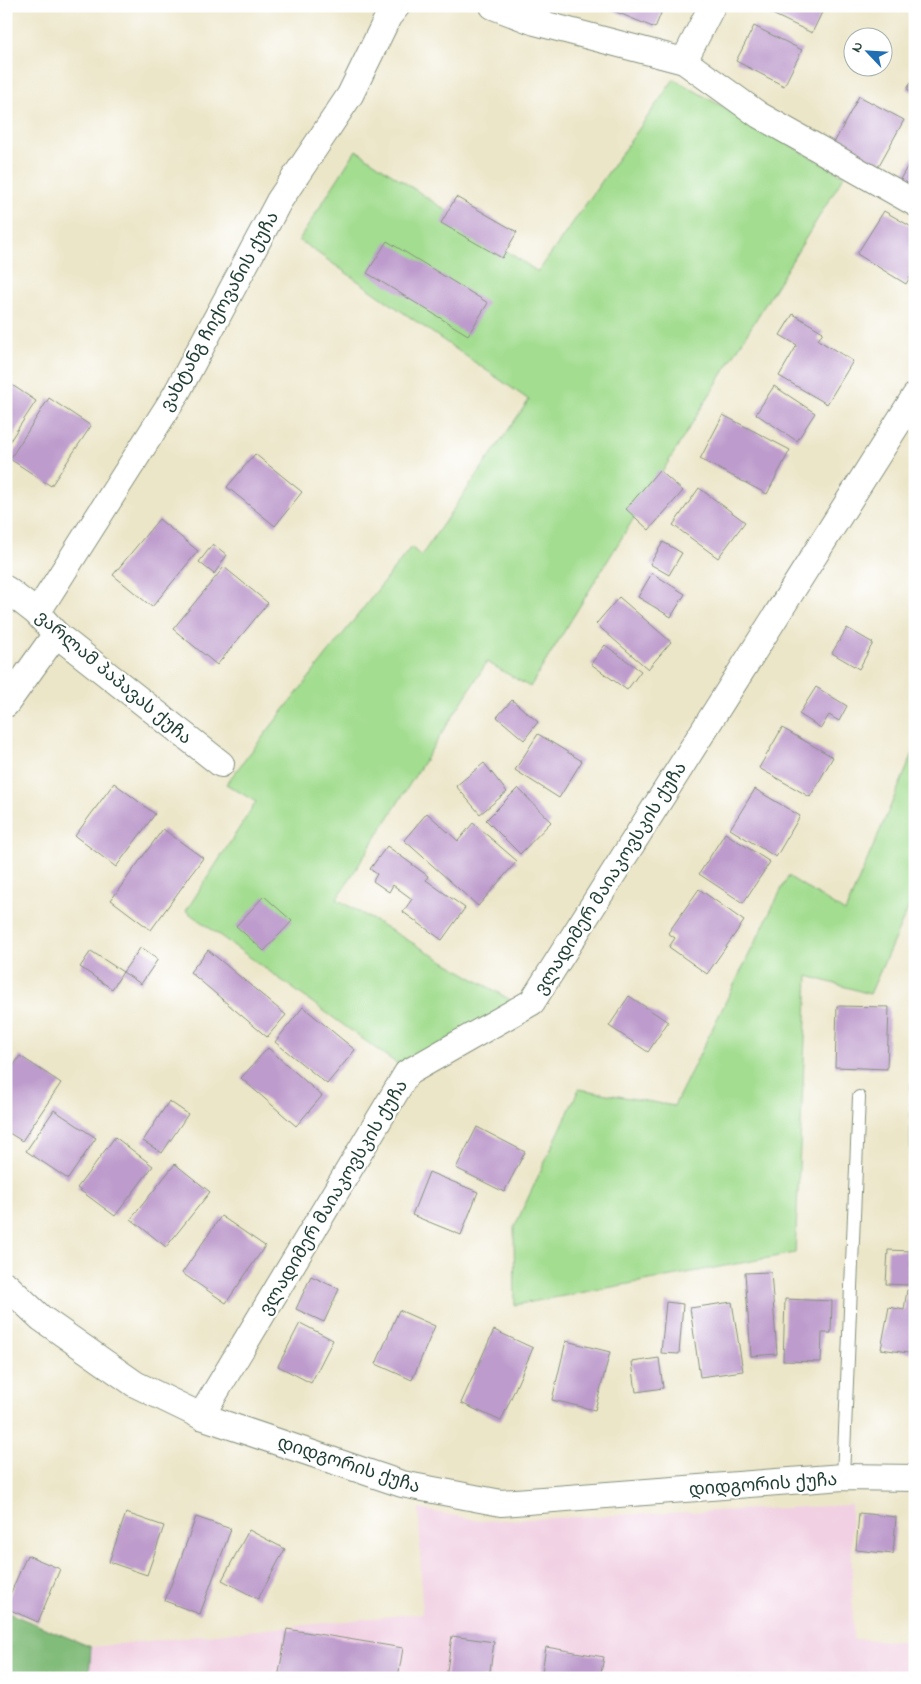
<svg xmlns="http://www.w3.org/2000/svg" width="921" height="1684" viewBox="0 0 921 1684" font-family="'Indie Flower','Noto Sans Georgian',sans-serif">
  <rect width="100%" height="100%" fill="#fff"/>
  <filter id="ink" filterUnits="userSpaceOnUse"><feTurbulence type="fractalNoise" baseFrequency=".02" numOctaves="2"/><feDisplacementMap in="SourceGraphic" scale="10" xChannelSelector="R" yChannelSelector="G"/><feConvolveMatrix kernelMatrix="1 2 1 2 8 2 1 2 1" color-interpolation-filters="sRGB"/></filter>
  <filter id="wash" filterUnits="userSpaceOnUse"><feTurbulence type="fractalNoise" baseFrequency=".0096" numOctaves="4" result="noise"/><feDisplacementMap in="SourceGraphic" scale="20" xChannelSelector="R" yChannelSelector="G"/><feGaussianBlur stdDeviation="1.12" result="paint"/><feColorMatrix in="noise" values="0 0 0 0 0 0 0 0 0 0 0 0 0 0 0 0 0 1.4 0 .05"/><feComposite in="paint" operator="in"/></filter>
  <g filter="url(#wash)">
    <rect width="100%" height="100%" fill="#ece6c9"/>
    <polygon fill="#f1d0e3" points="851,1505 853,1639 915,1642 915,1678 89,1678 91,1647 422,1613 419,1509 481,1521"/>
    <g fill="#a3dd90" stroke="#618d62">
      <polygon points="674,79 844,176 530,687 487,662 337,899 514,1002 400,1066 186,911 256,802 226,784 411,547 421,556 529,400 299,240 356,150 538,272"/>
      <polygon points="915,749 915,893 870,994 808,976 795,1253 515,1305 514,1228 579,1089 674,1106 788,876 845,912"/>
      <polygon points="911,1083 915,1084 915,1243 910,1243"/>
    </g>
    <polygon fill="#82bc7a" stroke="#507c57" points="6,1612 91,1647 89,1678 6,1678"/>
    <g id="blocks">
      <g fill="#bd9bcc">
        <polygon points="602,6 664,6 655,28"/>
        <polygon points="769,6 825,6 812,33 766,11"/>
        <polygon points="754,26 802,50 784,86 736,61"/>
        <polygon points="915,76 915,93 907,89"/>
        <polygon points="859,96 904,120 878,167 834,143"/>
        <polygon points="915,153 915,192 898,183"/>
        <polygon points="456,197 517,232 502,258 441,223"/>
        <polygon points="884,211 915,229 915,269 906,284 857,254"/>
        <polygon points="387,241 488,303 468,335 367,273"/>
        <polygon points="793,314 823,332 818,340 853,361 827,404 779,376 797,345 780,335"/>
        <polygon points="6,381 36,401 6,447"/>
        <polygon points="774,386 815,413 797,441 756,414"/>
        <polygon points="49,398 91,426 51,486 10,459"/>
        <polygon points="723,415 790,450 767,494 700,459"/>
        <polygon points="255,454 302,492 275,526 227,487"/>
        <polygon points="659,470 683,491 649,530 626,509"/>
        <polygon points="699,488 745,522 718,558 673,525"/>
        <polygon points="159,519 198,551 152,607 113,575"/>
        <polygon points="663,542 682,553 669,575 650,564"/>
        <polygon points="213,544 227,555 214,574 199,562"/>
        <polygon points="224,567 268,603 217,665 173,629"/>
        <polygon points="652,573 685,594 671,617 638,597"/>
        <polygon points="619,597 671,642 648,669 596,624"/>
        <polygon points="847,628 873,643 859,669 832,653"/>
        <polygon points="605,645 641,671 627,690 591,664"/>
        <polygon points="816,687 847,706 839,721 829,715 821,728 799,714"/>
        <polygon points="512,700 538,722 524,740 497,717"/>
        <polygon points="782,728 833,757 810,797 759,768"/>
        <polygon points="538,734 582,761 559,798 515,770"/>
        <polygon points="484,763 507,792 480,814 456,786"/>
        <polygon points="114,783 155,814 116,867 75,836"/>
        <polygon points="518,788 551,822 520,854 486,820"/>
        <polygon points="755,789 800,816 776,857 730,829"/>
        <polygon points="427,813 458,841 473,823 517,861 478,906 404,840"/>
        <polygon points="163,829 203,858 151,930 111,900"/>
        <polygon points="725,833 770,862 743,903 699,874"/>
        <polygon points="387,846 428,876 426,880 465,908 442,940 403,912 412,899 393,885 389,892 373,881 377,874 370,869"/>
        <polygon points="699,889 744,921 707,974 669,947 675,938 668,933"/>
        <polygon points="264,896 292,921 264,951 236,926"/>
        <polygon points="141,947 158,959 141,984 123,972"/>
        <polygon points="208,950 286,1015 267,1037 190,972"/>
        <polygon points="91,951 123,972 112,989 80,967"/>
        <polygon points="629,996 668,1022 648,1052 609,1026"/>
        <polygon points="837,1006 889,1007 887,1069 835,1067"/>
        <polygon points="303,1007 355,1050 327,1084 275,1042"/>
        <polygon points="268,1048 322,1096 296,1126 241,1078"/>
        <polygon points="20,1056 61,1083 22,1141 6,1131 6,1077"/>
        <polygon points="169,1101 188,1114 162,1153 143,1141"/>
        <polygon points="54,1110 96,1138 68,1179 26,1151"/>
        <polygon points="477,1127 525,1152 504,1192 456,1168"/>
        <polygon points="115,1137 153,1166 115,1216 77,1188"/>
        <polygon points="175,1164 210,1192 166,1247 131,1219"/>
        <polygon points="429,1172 478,1192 461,1235 412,1215"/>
        <polygon points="221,1216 265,1246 226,1303 182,1273"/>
        <polygon points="888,1250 911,1251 909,1285 886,1284"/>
        <polygon points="771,1272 777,1354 751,1356 745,1273"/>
        <polygon points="311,1276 339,1289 324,1322 296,1309"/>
        <polygon points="907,1290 915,1291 915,1354 881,1349 889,1307 904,1310"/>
        <polygon points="785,1299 832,1301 831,1333 822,1333 821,1362 783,1361"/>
        <polygon points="666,1302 683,1304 679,1354 661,1353"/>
        <polygon points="732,1302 743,1371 700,1377 690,1308"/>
        <polygon points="399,1310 435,1326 412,1380 376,1364"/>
        <polygon points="300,1323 333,1340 311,1383 278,1366"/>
        <polygon points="494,1330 533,1348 501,1421 461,1403"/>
        <polygon points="566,1341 610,1352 595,1410 552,1400"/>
        <polygon points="659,1358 663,1388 636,1392 632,1362"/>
        <polygon points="126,1513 164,1526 147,1575 109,1562"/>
        <polygon points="859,1513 896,1517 893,1554 856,1550"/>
        <polygon points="196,1517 231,1529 200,1614 165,1601"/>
        <polygon points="249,1530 285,1549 258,1599 222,1580"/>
        <polygon points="27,1555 60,1569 38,1622 6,1608 6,1604"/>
        <polygon points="287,1629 403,1648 398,1678 278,1678"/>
        <polygon points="452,1636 494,1642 489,1678 446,1678"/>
        <polygon points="546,1647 604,1657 600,1678 541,1678"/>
      </g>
    </g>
  </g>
  <g filter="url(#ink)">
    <use href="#blocks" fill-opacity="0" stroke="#86927e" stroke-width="1"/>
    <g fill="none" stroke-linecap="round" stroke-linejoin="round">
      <g stroke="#86927e" stroke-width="14">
        <polyline id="service" points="843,1477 859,1097"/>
      </g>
      <g stroke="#86927e" stroke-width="28">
        <g id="minor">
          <polyline points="493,6 535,22 684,61"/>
          <polyline points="712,6 684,61 759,115 915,203"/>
          <polyline points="6,589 37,613 56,634 221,764"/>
          <polyline points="37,613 175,396 279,201 350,95 388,17 397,6"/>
          <polyline points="6,704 56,634"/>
          <polyline points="6,1285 41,1318 135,1384 201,1416 402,1484 501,1503 843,1477 915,1478"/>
          <polyline points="201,1416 407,1073 532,1002 915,396"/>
        </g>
      </g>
      <use href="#service" stroke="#fff" stroke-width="12"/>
      <use href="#minor" stroke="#fff" stroke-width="26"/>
    </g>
  </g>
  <g text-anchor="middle" stroke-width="4.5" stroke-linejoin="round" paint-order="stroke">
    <g font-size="18" fill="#1f3d34" stroke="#fff">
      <text transform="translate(219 311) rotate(-61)" y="6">ვახტანგ ჩიქოვანის ქუჩა</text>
      <text transform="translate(114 677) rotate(40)" y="6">ვარლამ პაპავას ქუჩა</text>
      <text transform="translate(610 878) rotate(-58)" y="6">ვლადიმერ მაიაკოვსკის ქუჩა</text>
      <text transform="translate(333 1197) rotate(-59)" y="6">ვლადიმერ მაიაკოვსკის ქუჩა</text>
      <text transform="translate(349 1464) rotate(18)" y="6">დიდგორის ქუჩა</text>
      <text transform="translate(763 1484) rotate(-4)" y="6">დიდგორის ქუჩა</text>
    </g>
  </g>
  <rect width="921" height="1684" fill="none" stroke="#fff" stroke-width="25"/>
  <g transform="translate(868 52) rotate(295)"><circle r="24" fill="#ffffff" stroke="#a5b1ae"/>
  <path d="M0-4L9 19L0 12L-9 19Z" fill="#1f6fb2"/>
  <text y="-8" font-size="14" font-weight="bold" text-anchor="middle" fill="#1f3d34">N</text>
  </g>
</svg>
